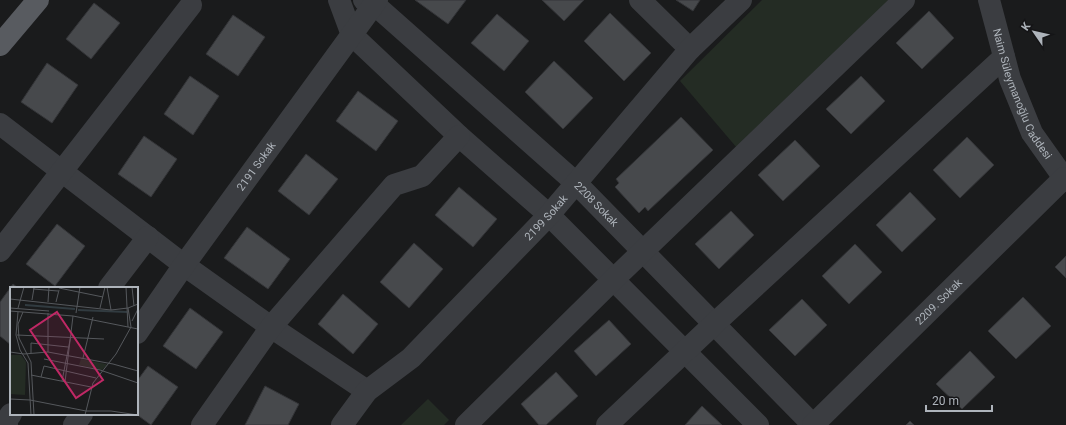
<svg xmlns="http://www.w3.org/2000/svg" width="1066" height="425" viewBox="0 0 1066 425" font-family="Roboto,sans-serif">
  <rect width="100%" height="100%" fill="#1a1b1c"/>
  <g fill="#242c24">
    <polygon points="762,0 894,0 737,148 680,81"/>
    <polygon points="428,399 449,420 444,425 401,425"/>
  </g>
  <g fill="#47494c" stroke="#343538">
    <polygon points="415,0 466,0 448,24"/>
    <polygon points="542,0 584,0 564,21"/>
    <polygon points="676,0 700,0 693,11"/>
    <polygon points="94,3 120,23 91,59 66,39"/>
    <polygon points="929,11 954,38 922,69 896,43"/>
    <polygon points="610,13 651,53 624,81 584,41"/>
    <polygon points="497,14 529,41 504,71 471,43"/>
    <polygon points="233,15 265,37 238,76 206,54"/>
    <polygon points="554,61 593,98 563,129 525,92"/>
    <polygon points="47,63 78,85 52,123 21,102"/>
    <polygon points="190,76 219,96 193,135 164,114"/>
    <polygon points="861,76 885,101 851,134 826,109"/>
    <polygon points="358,91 398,121 376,151 336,121"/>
    <polygon points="681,117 713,150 648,211 645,207 639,213 615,187 619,183 616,179"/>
    <polygon points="144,136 177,159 151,197 118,174"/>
    <polygon points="967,137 994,165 960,198 933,170"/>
    <polygon points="795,140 820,166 783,201 758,175"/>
    <polygon points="306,154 338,179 309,215 278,191"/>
    <polygon points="459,187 497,219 473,247 435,215"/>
    <polygon points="910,192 936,219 902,252 876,225"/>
    <polygon points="731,211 754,235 719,269 695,244"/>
    <polygon points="57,224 85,246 55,286 26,264"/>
    <polygon points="247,227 290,259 268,289 224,258"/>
    <polygon points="414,243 443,269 409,308 380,282"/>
    <polygon points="855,244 882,272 849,304 822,276"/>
    <polygon points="1066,256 1066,278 1055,267"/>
    <polygon points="13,284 18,288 11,288 11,345 0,336 0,302"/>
    <polygon points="343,294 378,324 353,354 318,324"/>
    <polygon points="1023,297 1051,326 1016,359 988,331"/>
    <polygon points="802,299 827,325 795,356 769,330"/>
    <polygon points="190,308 223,332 196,369 163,346"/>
    <polygon points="609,320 631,344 596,376 574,351"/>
    <polygon points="970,351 995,377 962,409 936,384"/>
    <polygon points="148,366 178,387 151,425 136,414 137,381"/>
    <polygon points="556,372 578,396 546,425 539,425 521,404"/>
    <polygon points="265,386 299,404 288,425 245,425"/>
    <polygon points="702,406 722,425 685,425"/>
    <polygon points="910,421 914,425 906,425"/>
  </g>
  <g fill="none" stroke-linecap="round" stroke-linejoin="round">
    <g stroke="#3b3d41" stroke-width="22">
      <polyline points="339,0 352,35 459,136 549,215 758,425"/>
      <path id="s1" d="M364,0L374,4L576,183L813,425"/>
      <polyline points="640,0 690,49"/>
      <path id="s2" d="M989,0L1010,79L1032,133L1066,181"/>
      <polyline points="0,124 184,265 271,327 367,391"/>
      <polyline points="0,251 191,5"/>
      <polyline points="109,288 148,237"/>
      <path id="s3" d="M137,333L184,265L377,0"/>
      <polyline points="7,425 6,421 11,414"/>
      <polyline points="74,425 82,414"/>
      <polyline points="202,425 271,327 394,185 422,176 459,136"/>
      <path id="s4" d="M342,425L367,391L411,358L549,215L690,49L741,0"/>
      <polyline points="466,425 613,280 904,0"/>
      <polyline points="607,425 714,324 1004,57"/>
      <path id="s5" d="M813,425L1064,178"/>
    </g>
    <polyline stroke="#585b60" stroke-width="22" points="0,45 38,0"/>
  </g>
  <g text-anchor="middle" stroke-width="3.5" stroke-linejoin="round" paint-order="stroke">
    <g font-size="11" fill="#aeb4bb" stroke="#151517">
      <text dy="4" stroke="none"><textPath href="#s2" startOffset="100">Naim Süleymanoğlu Caddesi</textPath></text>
      <text dy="4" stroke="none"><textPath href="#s3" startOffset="205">2191 Sokak</textPath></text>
      <text dy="4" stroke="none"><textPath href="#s1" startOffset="310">2208 Sokak</textPath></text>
      <text dy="4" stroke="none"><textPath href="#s4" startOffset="292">2199 Sokak</textPath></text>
      <text dy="4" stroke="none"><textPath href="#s5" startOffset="176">2209. Sokak</textPath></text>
    </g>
  </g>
  <g transform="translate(10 287)">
    <rect width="128" height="128" fill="#1a1b1c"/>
    <path d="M0,68H11L16,75L15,108L0,107ZM71,72L96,77L97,78L92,83L69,78Z" fill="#242c24"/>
    <path fill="none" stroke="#313b40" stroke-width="2" d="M15,18L65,22M68,23L117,25"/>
    <path fill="none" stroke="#55585c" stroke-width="1" d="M97,0L101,23M116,0L118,40M122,0L124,19M49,1L93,10M23,2L48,4M0,12L101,23L118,21L128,17M22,13L24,1M38,15L39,0M46,15L49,3M0,21L39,24M8,21L14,0M90,21L95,0M0,24L63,29L128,42M8,25L6,48L10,63L18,76L21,128M13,25L8,37L9,51L21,75L24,128M66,26L70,0M122,34L128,22M7,48L94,52M0,65L14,67L38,65L103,77L128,84M38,65V26M21,66V56L58,60M73,71L83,30M34,72L90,83L128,96M21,88L81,100M31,90L34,79L86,91M52,94L61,48M55,95L63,29M0,112L20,113L76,124H101L128,128M75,128L83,96L106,67L121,40L118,21"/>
    <path fill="#c02865" fill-opacity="0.15" stroke="#c02865" stroke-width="2" d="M47,25L93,93L66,111L20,43Z"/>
    <rect width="128" height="128" fill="none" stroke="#aeb4bb" stroke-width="2"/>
  </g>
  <g transform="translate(1034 32) rotate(304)" stroke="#151517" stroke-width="3" paint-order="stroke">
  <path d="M0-3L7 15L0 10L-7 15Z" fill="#aeb4bb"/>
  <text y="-6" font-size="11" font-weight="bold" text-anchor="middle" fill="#aeb4bb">K</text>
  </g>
  <path d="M926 405v6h66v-6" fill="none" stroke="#aeb4bb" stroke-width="2"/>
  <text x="932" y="405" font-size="12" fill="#aeb4bb" stroke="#151517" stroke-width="3" paint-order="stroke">20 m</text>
</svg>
